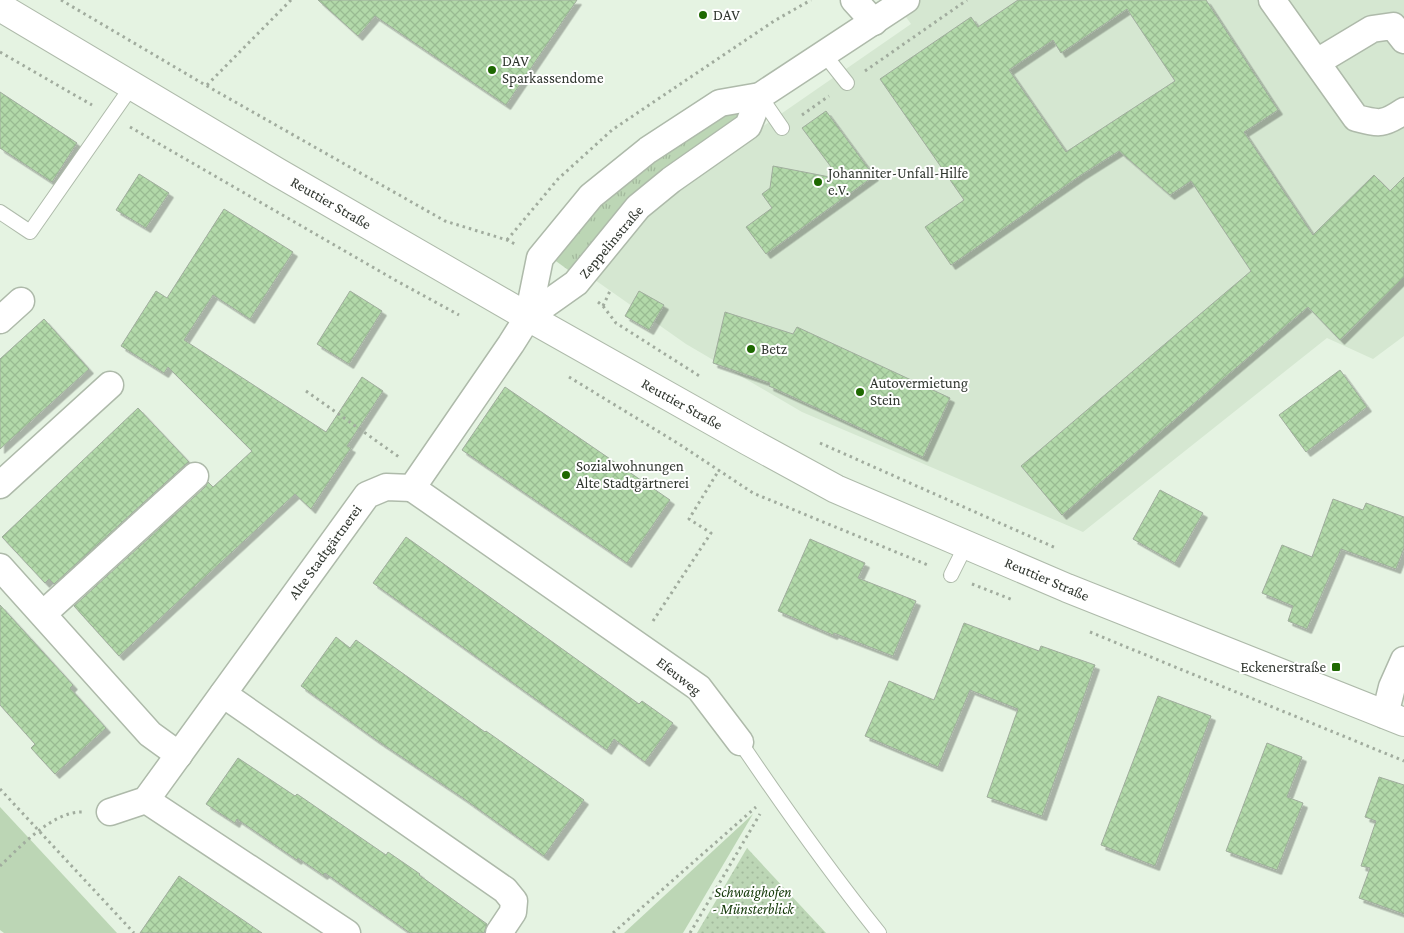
<svg xmlns="http://www.w3.org/2000/svg" width="1404" height="933" viewBox="0 0 1404 933" font-family="'Crimson Pro',serif">
  <defs>
    <pattern id="grass-tufts" width="24" height="20" patternUnits="userSpaceOnUse" patternTransform="scale(1.25)"><rect width="24" height="20" fill="#bcd6b5"/><path d="M3 7l-1-3M5 7V3M7 7l1-3M15 17l-1-3M17 17v-4M19 17l1-3" fill="none" stroke="#a2b89c"/></pattern>
    <pattern id="garden-dots" width="8" height="8" patternUnits="userSpaceOnUse" patternTransform="scale(1.25)"><rect width="8" height="8" fill="#bcd6b5"/><path d="M2 2h.1M6 6h.1" fill="none" stroke="#a2b89c" stroke-width="1.8" stroke-linecap="round"/></pattern>
    <pattern id="building-cross-hatch" width="8" height="8" patternUnits="userSpaceOnUse" patternTransform="scale(1.25)"><rect width="8" height="8" fill="#b2d9a9"/><path d="M0 0l8 8M0 8l8-8" fill="none" stroke="#99bb92"/></pattern>
    <filter id="shadow"><feDropShadow dx="4.5" dy="4.5" stdDeviation="0" flood-color="#0004"/></filter>
  </defs>
  <rect width="100%" height="100%" fill="#e5f3e2"/>
  <polygon fill="#d5e7d1" points="894,0 1404,0 1404,336 1373,359 1327,338 1083,532 802,412 686,344 595,280 659,198 911,24"/>
  <polygon fill="url(#grass-tufts)" points="736,109 741,117 575,275 549,256 596,201 658,152"/>
  <g fill="#bcd6b5">
    <polygon points="0,807 117,933 4,933 0,930"/>
    <polygon points="753,814 683,933 624,933"/>
  </g>
  <polygon fill="url(#garden-dots)" points="747,848 826,933 697,933"/>
  <g fill="url(#building-cross-hatch)" stroke="#a0ad9d" fill-rule="evenodd" filter="url(#shadow)">
    <polygon points="318,0 577,0 506,105 375,16 358,36"/>
    <path d="M1018,0H1206L1278,110L1244,132L1313,235L1374,175L1390,191L1404,177V277L1340,340L1308,307L1062,515L1021,466L1251,271L1191,181L1170,195L1119,151L1081,175L951,265L925,227L964,200L880,79L971,17L978,27ZM1127,9L1175,81L1066,152L1009,70L1053,40L1061,53Z"/>
    <polygon points="0,92 77,143 52,182 0,148"/>
    <polygon points="826,111 874,176 766,254 746,227 772,208 762,194 770,188 773,166 840,179 802,128"/>
    <polygon points="139,174 169,193 146,228 116,210"/>
    <polygon points="224,209 293,252 250,319 213,295 184,340 326,432 362,377 383,391 347,446 351,448 311,509 295,494 119,656 74,606 205,487 208,482 213,487 252,451 168,367 164,373 121,346 156,291 167,298"/>
    <polygon points="350,291 382,311 349,364 317,344"/>
    <polygon points="639,291 664,305 649,330 625,316"/>
    <polygon points="725,312 793,334 797,327 950,398 923,457 769,386 770,383 713,363"/>
    <polygon points="44,319 89,369 0,449 0,359"/>
    <polygon points="1340,370 1367,407 1306,452 1279,415"/>
    <polygon points="505,387 670,500 627,563 462,450"/>
    <polygon points="138,408 189,462 185,465 54,584 49,579 45,583 2,537"/>
    <polygon points="1160,490 1203,513 1175,563 1133,539"/>
    <polygon points="1333,499 1363,510 1366,503 1404,517 1404,548 1396,569 1341,549 1307,629 1288,621 1293,606 1262,593 1282,545 1312,557"/>
    <polygon points="406,537 639,704 642,701 673,723 645,762 614,739 607,750 373,583"/>
    <polygon points="810,539 865,563 858,578 916,601 893,656 834,633 833,635 778,611"/>
    <polygon points="0,605 73,685 70,688 106,728 55,774 31,748 35,744 0,705"/>
    <polygon points="964,623 1039,651 1041,646 1095,665 1042,816 987,797 1018,709 970,690 938,767 865,736 889,681 934,700"/>
    <polygon points="336,637 350,648 356,640 485,732 486,731 584,800 544,856 463,798 375,739 301,686"/>
    <polygon points="1158,696 1211,716 1155,866 1101,845"/>
    <polygon points="1267,743 1302,757 1287,797 1303,803 1277,870 1226,851"/>
    <polygon points="238,758 295,796 297,794 386,855 388,852 420,874 419,875 487,924 484,933 410,933 325,873 323,875 298,858 297,860 237,819 235,823 206,804"/>
    <polygon points="1379,777 1404,785 1404,914 1359,898 1370,868 1361,866 1376,821 1365,817"/>
    <polygon points="179,876 262,933 140,933"/>
  </g>
  <g fill="none" stroke-linecap="round" stroke-linejoin="round">
    <g stroke="#aebaaa" stroke-width="16">
      <g id="lane">
        <polyline points="824,54 847,83"/>
        <polyline points="760,96 782,128"/>
        <polyline points="0,212 30,232 132,86"/>
        <polyline points="951,575 966,545"/>
        <path d="M740,742C784,807 830,872 879,933"/>
      </g>
    </g>
    <g stroke="#aebaaa" stroke-width="29">
      <g id="street">
        <polyline points="854,0 874,22"/>
        <path d="M1272,0L1356,118C1380,124 1383,125 1404,111"/>
        <polyline points="1317,62 1372,29 1393,26 1404,40"/>
        <polyline points="528,317 576,283 638,207 671,180 748,126 760,96"/>
        <polyline points="0,320 21,301"/>
        <polyline points="0,485 110,385"/>
        <polyline points="412,488 699,688 740,742"/>
        <polyline points="0,567 150,734 179,755"/>
        <polyline points="43,614 195,476"/>
        <polyline points="223,694 505,890 514,901 513,912 499,933"/>
        <polyline points="1385,715 1392,687 1404,660"/>
        <polyline points="146,800 347,933"/>
        <polyline points="110,812 146,800 367,495 386,487 412,488 511,344 528,317 540,258 591,196 648,150 720,103 760,96 906,0"/>
      </g>
    </g>
    <g stroke="#aebaaa" stroke-width="30">
      <polyline id="secondary" points="0,7 277,172 528,317 748,441 836,489 1067,588 1404,722"/>
    </g>
    <g stroke="#a1ac9e" stroke-width="3" stroke-dasharray="2.5 4" stroke-linecap="butt">
      <polyline points="61,0 207,86 445,221 507,240 515,244"/>
      <polyline points="0,52 92,105"/>
      <polyline points="865,71 967,0"/>
      <polyline points="207,85 291,0"/>
      <polyline points="802,115 829,96"/>
      <polyline points="130,127 395,280 459,315"/>
      <polyline points="507,240 558,179 612,130 774,21 811,0"/>
      <polyline points="598,302 603,306 616,323 701,377"/>
      <polyline points="603,306 610,291"/>
      <polyline points="569,377 679,444 753,493 930,566"/>
      <polyline points="306,391 399,457"/>
      <polyline points="820,443 1056,548"/>
      <polyline points="972,584 1013,600"/>
      <polyline points="653,621 711,533 689,519 719,470"/>
      <polyline points="1090,632 1404,761"/>
      <polyline points="0,789 134,933"/>
      <path d="M0,866C21,846 52,812 82,812"/>
      <polyline points="613,933 756,807"/>
      <polyline points="690,933 760,814"/>
    </g>
    <use href="#lane" stroke="#fff" stroke-width="14"/>
    <use href="#street" stroke="#fff" stroke-width="26"/>
    <use href="#secondary" stroke="#fff" stroke-width="28"/>
  </g>
  <g fill="#1e6801" stroke="#fff" stroke-width="2">
    <circle cx="703" cy="15" r="5"/>
    <circle cx="492" cy="70" r="5"/>
    <circle cx="818" cy="182" r="5"/>
    <circle cx="751" cy="349" r="5"/>
    <circle cx="860" cy="392" r="5"/>
    <circle cx="566" cy="475" r="5"/>
    <rect x="1331" y="662" width="10" height="10" rx="2.5"/>
  </g>
  <g text-anchor="middle" stroke-width="4" stroke-linejoin="round" paint-order="stroke">
    <g font-size="15" fill="#30362f" stroke="#fff" text-anchor="start">
      <text x="713" y="20">DAV</text>
      <text x="502" y="66">DAV<tspan x="502" dy="17">Sparkassendome</tspan></text>
      <text x="828" y="178">Johanniter-Unfall-Hilfe<tspan x="828" dy="17">e.V.</tspan></text>
      <text x="761" y="354">Betz</text>
      <text x="870" y="388">Autovermietung<tspan x="870" dy="17">Stein</tspan></text>
      <text x="576" y="471">Sozialwohnungen<tspan x="576" dy="17">Alte Stadtgärtnerei</tspan></text>
      <text x="1326" y="672" text-anchor="end">Eckenerstraße</text>
    </g>
    <g font-size="15" fill="#30362f" stroke="#fff">
      <text transform="translate(331 203) rotate(30)" y="5">Reuttier Straße</text>
      <text transform="translate(611 242) rotate(-50)" y="5">Zeppelinstraße</text>
      <text transform="translate(682 404) rotate(29)" y="5">Reuttier Straße</text>
      <text transform="translate(325 552) rotate(-54)" y="5">Alte Stadtgärtnerei</text>
      <text transform="translate(1047 579) rotate(23)" y="5">Reuttier Straße</text>
      <text transform="translate(679 676) rotate(38)" y="5">Efeuweg</text>
    </g>
    <g font-size="15" font-style="italic" fill="#153a0a" stroke="#fff">
      <text x="753" y="897">Schwaighofen<tspan x="753" dy="17">- Münsterblick</tspan></text>
    </g>
  </g>
</svg>
